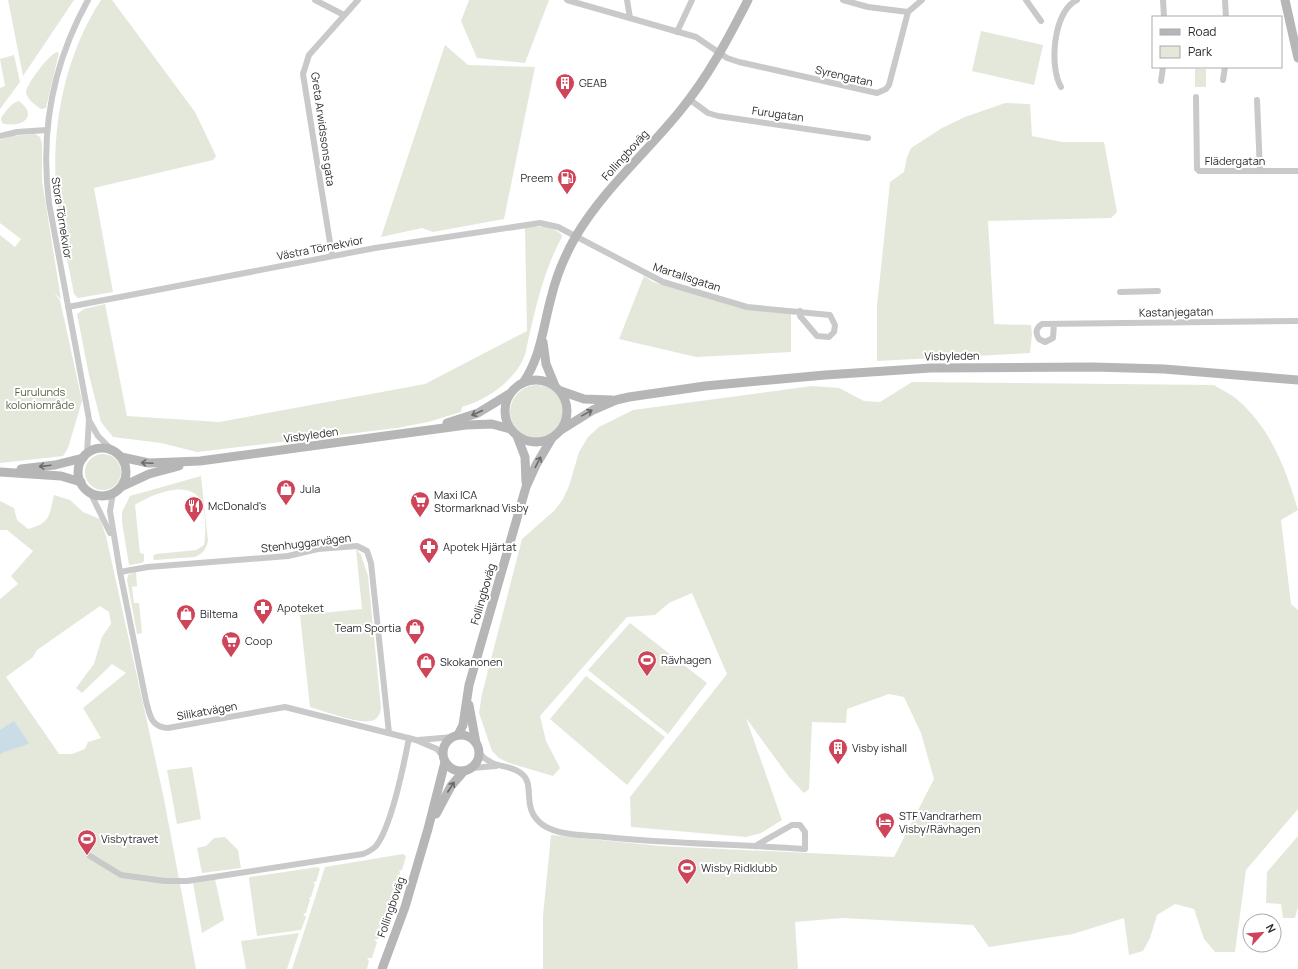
<svg xmlns="http://www.w3.org/2000/svg" width="1298" height="969" viewBox="0 0 1298 969" font-family="Manrope,sans-serif">
  <rect width="100%" height="100%" fill="#fff"/>
  <g fill="#e3e8db" fill-rule="evenodd">
    <polygon points="8,0 74,0 23,76"/>
    <path d="M101,0H112L195,112L216,156L213,160L94,188L113,292L78,298L74,294C69,266 61,236 58,208C49,137 62,60 101,0Z"/>
    <polygon points="469,0 549,0 525,63 477,58 461,21"/>
    <polygon points="981,31 1043,45 1034,85 972,71"/>
    <polygon points="445,45 468,65 535,67 504,219 433,232 422,228 381,237"/>
    <path d="M57,52L59,53L58,57L46,108L41,109C35,105 28,100 26,93C25,86 49,54 57,52Z"/>
    <polygon points="14,55 20,82 0,109 0,88 5,86 0,59"/>
    <rect x="1195" y="69" width="11" height="18"/>
    <path d="M19,101C40,117 20,129 2,123L1,118C6,111 11,103 19,101Z"/>
    <polygon points="1005,103 1030,104 1032,136 1062,142 1104,142 1117,212 1111,218 988,221 994,324 1031,325 1032,334 1030,353 877,361 877,306 890,182 904,172 907,157 911,148 942,128 965,117"/>
    <polygon points="35,134 40,137 42,143 42,181 61,299 54,293 60,300 82,401 68,448 63,456 0,463 0,235 15,247 21,239 0,223 0,140 11,136"/>
    <path d="M536,227C546,227 553,227 561,234L562,237C542,273 534,315 525,355C515,381 488,399 462,407L461,412L428,422L397,428L197,452L161,443L113,437L101,422L89,375L77,314L84,309L105,304L127,416L219,422L425,384L527,331L525,228Z"/>
    <polygon points="644,276 653,282 749,309 791,313 791,352 696,357 619,339"/>
    <path d="M912,382L1214,385C1222,390 1233,395 1240,402C1272,431 1286,470 1298,510L1281,520L1291,604L1298,610V809L1246,870L1235,952H1215L1204,939L1194,909L1175,904L1157,915L1150,938L1143,951L1129,955L1124,918L1073,934L989,947L973,925L842,918L795,922L798,969H543V916L551,835L660,846L894,857L934,779L921,733L904,697L889,694L847,709L846,723L812,722L809,789L804,793L789,777L746,718L782,820L761,833L746,837L631,827L630,797L727,674L692,593L669,603L655,615L627,617L540,716L546,741L560,768L553,776L509,763L499,758L492,751L479,713L482,694L522,539L555,510L563,499L569,486L579,452L588,437L599,427L633,410L812,386L839,388L864,401L880,402Z"/>
    <circle cx="537" cy="412" r="27"/>
    <circle cx="103" cy="472" r="18"/>
    <path d="M201,476L208,541C206,549 203,554 195,557L154,560L153,556L156,554L196,550L204,545C206,536 206,506 200,499C187,479 150,495 135,505L140,553L144,554V561L142,563L129,565L122,522V512L130,496Z"/>
    <path d="M54,495L70,500L83,512L100,519L106,536L163,794L196,969H0V599L18,584L11,576L33,551L7,530H0V501L14,508L17,520L28,529C50,523 49,517 54,495ZM100,606L109,612L111,624L102,637L94,664L76,688L82,693L112,664L126,673L83,708L101,738L88,742L85,749L72,754H59L6,677L33,657L37,650Z"/>
    <path d="M356,549L361,555L368,576L381,708L380,713C378,717 376,720 371,721C358,724 324,711 310,707L300,615L362,609Z"/>
    <polygon points="136,572 137,586 132,587 134,603 139,603 142,633 137,634 127,580 128,575"/>
    <polygon points="630,623 707,683 668,734 588,670"/>
    <polygon points="586,676 665,737 627,785 550,719"/>
    <polygon points="192,767 201,819 177,824 167,770"/>
    <polygon points="1298,836 1298,907 1295,918 1283,918 1281,904 1266,903 1267,872"/>
    <polygon points="225,837 238,850 241,868 202,873 197,848 206,846 214,838"/>
    <polygon points="403,854 406,856 402,870 399,871 400,873 392,901 388,902 390,904 384,920 381,922 384,924 378,939 374,940 377,942 372,958 367,958 369,961 367,969 292,969 325,867"/>
    <polygon points="318,867 320,869 316,882 313,882 315,884 311,897 309,898 310,900 306,913 303,914 306,917 301,930 257,936 249,879 250,877"/>
    <polygon points="215,879 224,920 202,933 193,883"/>
    <polygon points="299,933 287,969 246,969 241,941"/>
  </g>
  <path fill="#cadde6" d="M14,721L29,743C20,748 10,749 0,754V730Z"/>
  <g fill="none" stroke-linecap="round" stroke-linejoin="round">
    <g stroke="#c9c9c9" stroke-width="6">
      <polyline points="315,0 344,15"/>
      <polyline points="567,0 696,37 727,58 739,62 877,93 886,89 889,85 908,12"/>
      <polyline points="627,0 630,18"/>
      <polyline points="843,0 868,7 908,12 922,0"/>
      <polyline points="1026,0 1041,21"/>
      <polyline points="1163,0 1164,17"/>
      <polyline points="1225,0 1226,17"/>
      <polyline points="677,32 692,0"/>
      <polyline points="1223,80 1225,67"/>
      <polyline points="1161,81 1163,67"/>
      <path d="M1061,87C1049,67 1053,11 1077,0"/>
      <polyline points="1196,97 1197,169 1199,171 1298,171"/>
      <polyline points="689,99 708,113 718,116 868,138"/>
      <polyline points="1257,100 1260,171"/>
      <polyline points="0,136 17,132 47,130"/>
      <polyline points="332,255 303,74 309,55 358,0"/>
      <polyline points="1120,292 1158,291"/>
      <polyline points="68,307 375,248 540,223 558,227 663,282 747,307 830,315 835,325 834,332 829,337 817,336 800,316 800,311"/>
      <path d="M1054,324L1053,338L1045,342L1039,339C1035,333 1036,328 1042,324L1298,321"/>
      <polyline points="90,422 98,436 113,451"/>
      <path d="M87,454L89,419L49,203C40,132 53,63 88,0"/>
      <polyline points="90,492 110,533"/>
      <polyline points="113,493 110,511 120,572 148,567 288,556 318,549 357,546 367,551 371,563 389,733"/>
      <path d="M120,572L146,701C150,716 151,727 168,728L285,707L416,740L437,749L443,756"/>
      <polyline points="418,740 453,737"/>
      <path d="M479,753C494,770 509,763 522,774C536,785 520,809 543,825C559,836 586,835 605,837C671,844 738,844 805,849V832L800,825H792L755,846"/>
      <polyline points="472,768 496,766"/>
      <path d="M90,856L121,875L165,881H187L363,854C368,852 372,850 376,846C391,827 404,764 409,738"/>
    </g>
    <g stroke="#b6b6b6" stroke-width="9">
      <polyline points="1285,0 1298,58"/>
      <polyline points="543,342 546,364 555,386"/>
      <circle cx="536" cy="411" r="31"/>
      <path d="M523,383C541,357 543,327 551,298C556,277 565,255 576,236C604,189 646,153 680,111C708,77 728,39 748,0"/>
      <polyline points="561,391 584,399 612,400"/>
      <polyline points="447,423 478,413 509,394"/>
      <polyline points="561,430 593,410 616,400 629,397 705,386 825,375 931,368 1093,367 1164,369 1298,380"/>
      <polyline points="517,436 525,457 526,482"/>
      <circle cx="102" cy="472" r="24"/>
      <polyline points="121,457 149,463 200,461 466,425 492,424 510,429"/>
      <polyline points="21,469 55,465 83,458"/>
      <polyline points="0,472 61,476 81,482"/>
      <polyline points="121,487 149,474 179,466"/>
      <polyline points="469,705 476,743"/>
      <circle cx="461" cy="753" r="18"/>
      <polyline points="458,735 463,725 469,685 526,487 536,465 552,438"/>
      <polyline points="436,814 451,786 464,771"/>
      <polyline points="382,969 405,907 428,829 445,762"/>
    </g>
  </g>
  <defs><path id="oneway-shaft" d="M-6 0H5M1.5-3L5.5 0L1.5 3" fill="none" stroke-width="1.6" stroke-linecap="round" stroke-linejoin="round"/></defs>
  <g stroke="#6a6a6a">
    <use href="#oneway-shaft" transform="translate(477 413) rotate(156)"/>
    <use href="#oneway-shaft" transform="translate(587 413) rotate(-29)"/>
    <use href="#oneway-shaft" transform="translate(538 462) rotate(-62)"/>
    <use href="#oneway-shaft" transform="translate(147 463) rotate(-177)"/>
    <use href="#oneway-shaft" transform="translate(45 466) rotate(173)"/>
    <use href="#oneway-shaft" transform="translate(451 787) rotate(-57)"/>
  </g>
  <defs>
    <g id="building-pin" transform="scale(1)"><path d="M0 17L-7.5 6A9.5 9.5 0 1 1 7.5 6Z" fill="#ce4459" stroke="#fff"/><path d="M-4-6H4V6H1V3H-1V6H-4ZM-2.5-4.3h1.7v1.8h-1.7ZM.8-4.3h1.7v1.8H.8ZM-2.5-1h1.7V.8h-1.7ZM.8-1h1.7V.8H.8Z" fill="#fff"/></g>
    <g id="fuel-pin" transform="scale(1)"><path d="M0 17L-7.5 6A9.5 9.5 0 1 1 7.5 6Z" fill="#ce4459" stroke="#fff"/><path d="M-5.5-6h7V0h2V4h1.3V-2.5L3-4.5l.8-.8L6-3V5H2.5V1h-1V6h-7ZM-4.2-4.7v3.2H.2V-4.7Z" fill="#fff"/></g>
    <g id="shop-pin" transform="scale(1)"><path d="M0 17L-7.5 6A9.5 9.5 0 1 1 7.5 6Z" fill="#ce4459" stroke="#fff"/><path d="M-5-2.5h2.3a2.7 3.5 0 0 1 5.4 0H5L5.5 6h-11ZM-1.5-2.5h3a1.5 2.3 0 0 0-3 0Z" fill="#fff"/></g>
    <g id="supermarket-pin" transform="scale(1)"><path d="M0 17L-7.5 6A9.5 9.5 0 1 1 7.5 6Z" fill="#ce4459" stroke="#fff"/><path d="M-6-5.5h2.5l.6 2H6L4.5 2H-2.5L-4.4-4H-6ZM-1.5 3.2a1.3 1.3 0 1 0 .1 0ZM3 3.2a1.3 1.3 0 1 0 .1 0Z" fill="#fff"/></g>
    <g id="restaurant-pin" transform="scale(1)"><path d="M0 17L-7.5 6A9.5 9.5 0 1 1 7.5 6Z" fill="#ce4459" stroke="#fff"/><path d="M-5-6h1v4h1v-4h1v4h1v-4h1v5L-1.5 .5V6h-2V.5L-5-1ZM5-6V6H3V1.5H1.5Q1.5-4 5-6Z" fill="#fff"/></g>
    <g id="pharmacy-pin" transform="scale(1)"><path d="M0 17L-7.5 6A9.5 9.5 0 1 1 7.5 6Z" fill="#ce4459" stroke="#fff"/><path d="M-2-6h4v4h4v4h-4v4h-4v-4h-4v-4h4Z" fill="#fff"/></g>
    <g id="stadium-pin" transform="scale(1)"><path d="M0 17L-7.5 6A9.5 9.5 0 1 1 7.5 6Z" fill="#ce4459" stroke="#fff"/><path d="M0-5a6.5 5 0 1 0 0 10a6.5 5 0 1 0 0-10ZM-3.5-1.8h7v3.6h-7Z" fill="#fff"/></g>
    <g id="hotel-pin" transform="scale(1)"><path d="M0 17L-7.5 6A9.5 9.5 0 1 1 7.5 6Z" fill="#ce4459" stroke="#fff"/><path d="M-6-4.5h1.5V1H6V5H4.5V3h-9V5H-6ZM-4 0a1.8 1.8 0 1 1 3.6 0ZM.5 0V-2.5h3Q6-2.5 6 0Z" fill="#fff"/></g>
  </defs>
  <g fill-rule="evenodd">
    <use href="#building-pin" x="565" y="83"/>
    <use href="#fuel-pin" x="567" y="178"/>
    <use href="#shop-pin" x="286" y="489"/>
    <use href="#supermarket-pin" x="420" y="501"/>
    <use href="#restaurant-pin" x="194" y="506"/>
    <use href="#pharmacy-pin" x="429" y="547"/>
    <use href="#pharmacy-pin" x="263" y="608"/>
    <use href="#shop-pin" x="186" y="614"/>
    <use href="#shop-pin" x="415" y="628"/>
    <use href="#supermarket-pin" x="231" y="641"/>
    <use href="#stadium-pin" x="647" y="660"/>
    <use href="#shop-pin" x="426" y="662"/>
    <use href="#building-pin" x="838" y="748"/>
    <use href="#hotel-pin" x="885" y="822"/>
    <use href="#stadium-pin" x="87" y="839"/>
    <use href="#stadium-pin" x="687" y="868"/>
  </g>
  <g text-anchor="middle" stroke-width="4" stroke-linejoin="round" paint-order="stroke">
    <g font-size="11" fill="#2c2c2c" stroke="#fff">
      <text transform="translate(844 76) rotate(13)" y="4">Syrengatan</text>
      <text transform="translate(778 114) rotate(8)" y="4">Furugatan</text>
      <text transform="translate(323 129) rotate(82)" y="4">Greta Arwidssons gata</text>
      <text transform="translate(625 155) rotate(-48)" y="4">Follingboväg</text>
      <text x="1235" y="165">Flädergatan</text>
      <text transform="translate(62 218) rotate(81)" y="4">Stora Törnekvior</text>
      <text transform="translate(320 248) rotate(-11)" y="4">Västra Törnekvior</text>
      <text transform="translate(687 277) rotate(18)" y="4">Martallsgatan</text>
      <text transform="translate(1176 312) rotate(-1)" y="4">Kastanjegatan</text>
      <text transform="translate(952 356) rotate(-1)" y="4">Visbyleden</text>
      <text transform="translate(311 435) rotate(-8)" y="4">Visbyleden</text>
      <text transform="translate(306 543) rotate(-7)" y="4">Stenhuggarvägen</text>
      <text transform="translate(483 594) rotate(-74)" y="4">Follingboväg</text>
      <text transform="translate(207 711) rotate(-10)" y="4">Silikatvägen</text>
      <text transform="translate(391 907) rotate(-71)" y="4">Follingboväg</text>
    </g>
    <g font-size="11" fill="#2c2c2c" stroke="#fff" text-anchor="start">
      <text x="579" y="87">GEAB</text>
      <text x="553" y="182" text-anchor="end">Preem</text>
      <text x="300" y="493">Jula</text>
      <text x="434" y="499">Maxi ICA<tspan x="434" dy="13">Stormarknad Visby</tspan></text>
      <text x="208" y="510">McDonald's</text>
      <text x="443" y="551">Apotek Hjärtat</text>
      <text x="277" y="612">Apoteket</text>
      <text x="200" y="618">Biltema</text>
      <text x="401" y="632" text-anchor="end">Team Sportia</text>
      <text x="245" y="645">Coop</text>
      <text x="661" y="664">Rävhagen</text>
      <text x="440" y="666">Skokanonen</text>
      <text x="852" y="752">Visby ishall</text>
      <text x="899" y="820">STF Vandrarhem<tspan x="899" dy="13">Visby/Rävhagen</tspan></text>
      <text x="101" y="843">Visbytravet</text>
      <text x="701" y="872">Wisby Ridklubb</text>
    </g>
    <g font-size="11" fill="#526240" stroke="#fff">
      <text x="40" y="396">Furulunds<tspan x="40" dy="13">koloniområde</tspan></text>
    </g>
  </g>
  <rect x="1152" y="16" width="130" height="52" fill="#ffffff" stroke="#ababab"/>
  <rect x="1160" y="29" width="20" height="6" fill="#b6b6b6" stroke="#ababab"/>
  <text x="1188" y="36" font-size="12" fill="#2c2c2c">Road</text>
  <rect x="1160" y="46" width="20" height="12" fill="#e3e8db" stroke="#ababab"/>
  <text x="1188" y="56" font-size="12" fill="#2c2c2c">Park</text>
  <g transform="translate(1262 933) rotate(63)"><circle r="19" fill="#ffffff" stroke="#ababab"/>
  <path d="M0-3L7 15L0 10L-7 15Z" fill="#ce4459"/>
  <text y="-6" font-size="11" font-weight="bold" text-anchor="middle" fill="#2c2c2c">N</text>
  </g>
</svg>
